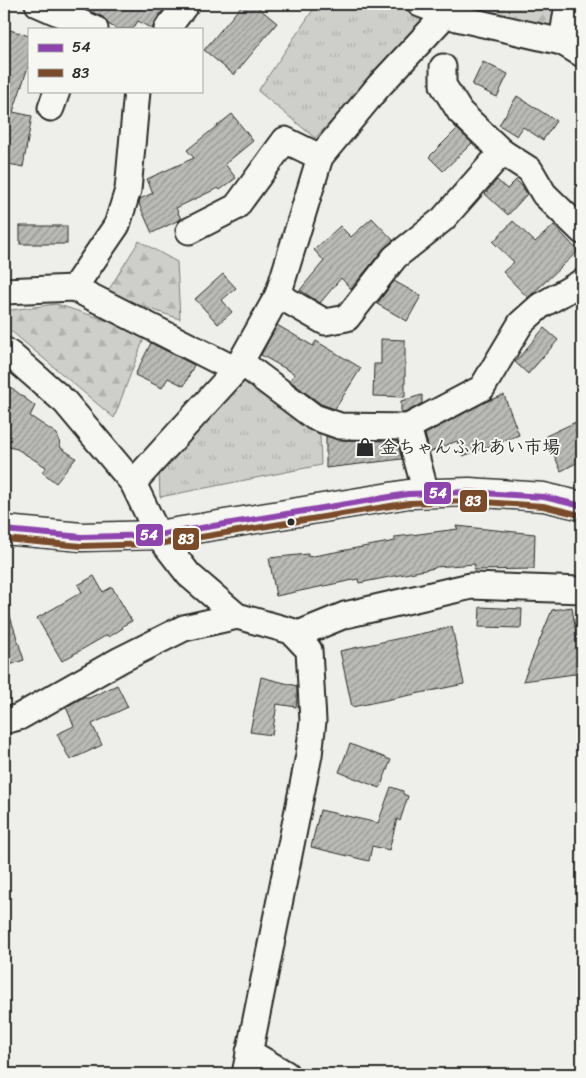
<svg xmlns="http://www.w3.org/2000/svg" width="586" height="1078" viewBox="0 0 586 1078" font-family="Sriracha,'Klee One',sans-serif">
  <defs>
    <pattern id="grass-tufts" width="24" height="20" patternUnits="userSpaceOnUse" patternTransform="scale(1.25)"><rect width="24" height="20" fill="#cececa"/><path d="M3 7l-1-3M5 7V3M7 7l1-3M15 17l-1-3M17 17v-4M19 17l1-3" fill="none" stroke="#b1b1ae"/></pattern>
    <pattern id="forest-firs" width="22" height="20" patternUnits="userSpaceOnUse" patternTransform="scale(1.25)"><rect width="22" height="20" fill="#cececa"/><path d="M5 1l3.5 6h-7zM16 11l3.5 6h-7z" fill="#b1b1ae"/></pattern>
    <pattern id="building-hatch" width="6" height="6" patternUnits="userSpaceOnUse" patternTransform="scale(1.25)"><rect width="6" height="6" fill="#babab7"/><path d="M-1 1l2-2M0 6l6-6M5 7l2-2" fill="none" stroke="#979795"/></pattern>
  </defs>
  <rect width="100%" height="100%" fill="#eeeeea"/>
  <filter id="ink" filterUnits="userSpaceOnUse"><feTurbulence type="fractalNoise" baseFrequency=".02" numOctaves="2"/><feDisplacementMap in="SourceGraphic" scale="10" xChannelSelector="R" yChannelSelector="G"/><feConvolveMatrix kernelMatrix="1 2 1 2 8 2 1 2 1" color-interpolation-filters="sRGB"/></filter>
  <g filter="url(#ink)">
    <g fill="url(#grass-tufts)" stroke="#7c7c7a">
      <polygon points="317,4 395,4 433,17 315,138 258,91"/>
      <polygon points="244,379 320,435 321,465 160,497 159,472"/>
    </g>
    <g fill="url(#forest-firs)" stroke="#7c7c7a">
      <polygon points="471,4 558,4 556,28 469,8"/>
      <polygon points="139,241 177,262 180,319 106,294"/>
      <polygon points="56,304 146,333 114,418 4,325 4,311"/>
    </g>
    <g fill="url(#building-hatch)" stroke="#2b2b2b">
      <polygon points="73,4 168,4 156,20 152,29 138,21 133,29 117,29 108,24 106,20 101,16"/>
      <polygon points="243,4 254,4 277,23 234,75 204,50"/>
      <polygon points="7,29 29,36 29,64 13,112 32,116 23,167 4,163 4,39"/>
      <polygon points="483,62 508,74 497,97 472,85"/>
      <polygon points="517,96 556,121 543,140 523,127 517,136 499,125"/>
      <polygon points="232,114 253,141 225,164 236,178 220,190 218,188 176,208 181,219 152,233 139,204 140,199 153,193 147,179 194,158 187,150"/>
      <polygon points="457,129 472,143 443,171 429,157"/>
      <polygon points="497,180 507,189 516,180 522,186 527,194 508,215 485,194"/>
      <polygon points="372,218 393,240 384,248 351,289 341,278 320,303 300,290 324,261 314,250 340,226 351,237"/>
      <polygon points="513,221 535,242 554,225 578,251 528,298 503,272 514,262 493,242"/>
      <rect x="20" y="226" width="47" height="18"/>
      <polygon points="223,274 236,288 222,300 232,312 218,324 195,299"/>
      <polygon points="394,281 421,296 407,321 377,304"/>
      <polygon points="277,325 313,346 316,341 361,368 335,409 321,404 290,381 295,374 261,355"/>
      <polygon points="544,328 558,340 528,374 515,362"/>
      <polygon points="381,339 405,340 405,397 373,396 374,364 381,364"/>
      <polygon points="151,343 194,365 184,386 168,378 162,388 135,375"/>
      <polygon points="4,382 35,406 30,416 57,434 61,448 76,458 56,483 42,472 46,467 17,449 4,446"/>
      <polygon points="422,395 422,403 405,413 401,413 401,401"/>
      <polygon points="504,395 519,435 463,456 457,441 430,452 425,434 485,402"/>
      <polygon points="582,419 582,460 561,471 546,436"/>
      <polygon points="326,436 340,440 397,441 402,459 326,468"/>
      <polygon points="456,526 535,534 534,569 474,570 475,564 435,567 435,568 359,583 358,579 276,596 269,558 308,554 308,557 395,541 395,537 458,529"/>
      <polygon points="94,576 103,592 112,587 132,621 122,626 123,628 109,637 107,635 62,661 37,618 82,592 78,585"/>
      <polygon points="480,607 522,609 521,628 479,627"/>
      <polygon points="572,607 582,673 523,681 552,610"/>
      <polygon points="8,610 24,660 4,667 4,611"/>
      <polygon points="452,627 464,684 352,707 340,651"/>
      <polygon points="261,677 297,686 297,698 296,707 277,704 272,735 250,732"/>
      <polygon points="117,685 128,707 92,724 102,745 70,760 57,734 74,726 66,707 82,698 89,698"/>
      <polygon points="350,744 391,760 380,788 339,772"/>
      <polygon points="391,787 403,791 403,794 408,796 400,821 397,819 389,850 372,846 369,861 311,847 320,810 378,823"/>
    </g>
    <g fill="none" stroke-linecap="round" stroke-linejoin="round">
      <g stroke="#2b2b2b" stroke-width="29">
        <g id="minor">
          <polyline points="38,4 95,29"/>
          <polyline points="420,4 457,18 562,42 582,54"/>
          <polyline points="167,29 186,4"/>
          <polyline points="562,42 568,4"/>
          <polyline points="443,67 443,85 460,112 502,152 530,170 544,194 582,231"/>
          <polyline points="51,108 57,91"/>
          <polyline points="189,231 236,207 285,140 320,157"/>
          <polyline points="74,288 117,225 128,190 137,91"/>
          <polyline points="4,291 74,288 236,370"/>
          <polyline points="278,295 325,322 347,318 395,257 443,219 502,152"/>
          <polyline points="4,350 11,355 65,402 133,483 158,535 189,575 237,616 291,631 309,650 313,721 309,755 245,1074"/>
          <polyline points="241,362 314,417 340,426 408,427 482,388 521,323 540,306 582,282"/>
          <polyline points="408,427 426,493"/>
          <polyline points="133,483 236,370 278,295 320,157 378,87 446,14"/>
          <polyline points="296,635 345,615 471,586 582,590"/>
          <polyline points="4,721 19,717 120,660 184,628 237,616"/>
          <polyline points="249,1052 286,1074"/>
        </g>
      </g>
      <g stroke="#2b2b2b" stroke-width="31">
        <polyline id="major" points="4,530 82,537 158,535 408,494 469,492 544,497 582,506"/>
      </g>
      <use href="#minor" stroke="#f6f6f2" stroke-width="25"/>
      <use href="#major" stroke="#f6f6f2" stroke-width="28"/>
      <g stroke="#f6f6f2" stroke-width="10">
        <polyline id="bus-1" points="4,530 82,537 158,535 408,494 469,492 544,497 582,506"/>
      </g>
      <g stroke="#f6f6f2" stroke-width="10">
        <polyline id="bus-2" points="4,539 81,546 158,544 409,503 469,501 543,506 580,515"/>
      </g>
      <use href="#bus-1" stroke="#8e44ad" stroke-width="6"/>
      <use href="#bus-2" stroke="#7a4b2a" stroke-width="6"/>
    </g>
  </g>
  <defs>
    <g id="shop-bare" transform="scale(1.5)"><path d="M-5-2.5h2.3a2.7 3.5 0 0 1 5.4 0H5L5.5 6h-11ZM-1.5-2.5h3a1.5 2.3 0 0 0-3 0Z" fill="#2b2b2b" stroke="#f6f6f2" stroke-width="2.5" paint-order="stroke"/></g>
  </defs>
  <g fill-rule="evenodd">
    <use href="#shop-bare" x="365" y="447"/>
  </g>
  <circle fill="#2b2b2b" stroke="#f6f6f2" stroke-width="2" cx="291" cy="522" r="4.5"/>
  <g text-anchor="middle" stroke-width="4" stroke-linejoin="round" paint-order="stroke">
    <g font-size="18" font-weight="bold" fill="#2b2b2b" stroke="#f6f6f2" text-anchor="start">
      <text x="380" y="453">金ちゃんふれあい市場</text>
    </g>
  </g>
  <g stroke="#f6f6f2" stroke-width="2">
    <rect x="423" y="481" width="29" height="24" rx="5" fill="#8e44ad"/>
    <rect x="459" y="489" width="29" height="24" rx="5" fill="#7a4b2a"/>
    <rect x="135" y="523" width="29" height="24" rx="5" fill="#8e44ad"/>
    <rect x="172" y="527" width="28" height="24" rx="5" fill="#7a4b2a"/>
  </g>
  <g font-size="14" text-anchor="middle" font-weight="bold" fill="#fff">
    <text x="438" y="498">54</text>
    <text x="473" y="506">83</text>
    <text x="149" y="540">54</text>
    <text x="186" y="544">83</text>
  </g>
  <rect width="586" height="1078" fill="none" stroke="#f6f6f2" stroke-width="20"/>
  <rect x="10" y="10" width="566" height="1058" fill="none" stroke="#2b2b2b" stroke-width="2" filter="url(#ink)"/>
  <rect x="28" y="28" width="175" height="65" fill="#f6f6f2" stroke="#a5a5a2"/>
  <rect x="38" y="44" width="25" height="8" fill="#8e44ad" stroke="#a5a5a2"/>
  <text x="72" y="52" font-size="15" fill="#2b2b2b">54</text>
  <rect x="38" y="69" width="25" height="8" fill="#7a4b2a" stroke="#a5a5a2"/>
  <text x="72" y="78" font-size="15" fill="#2b2b2b">83</text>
</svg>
